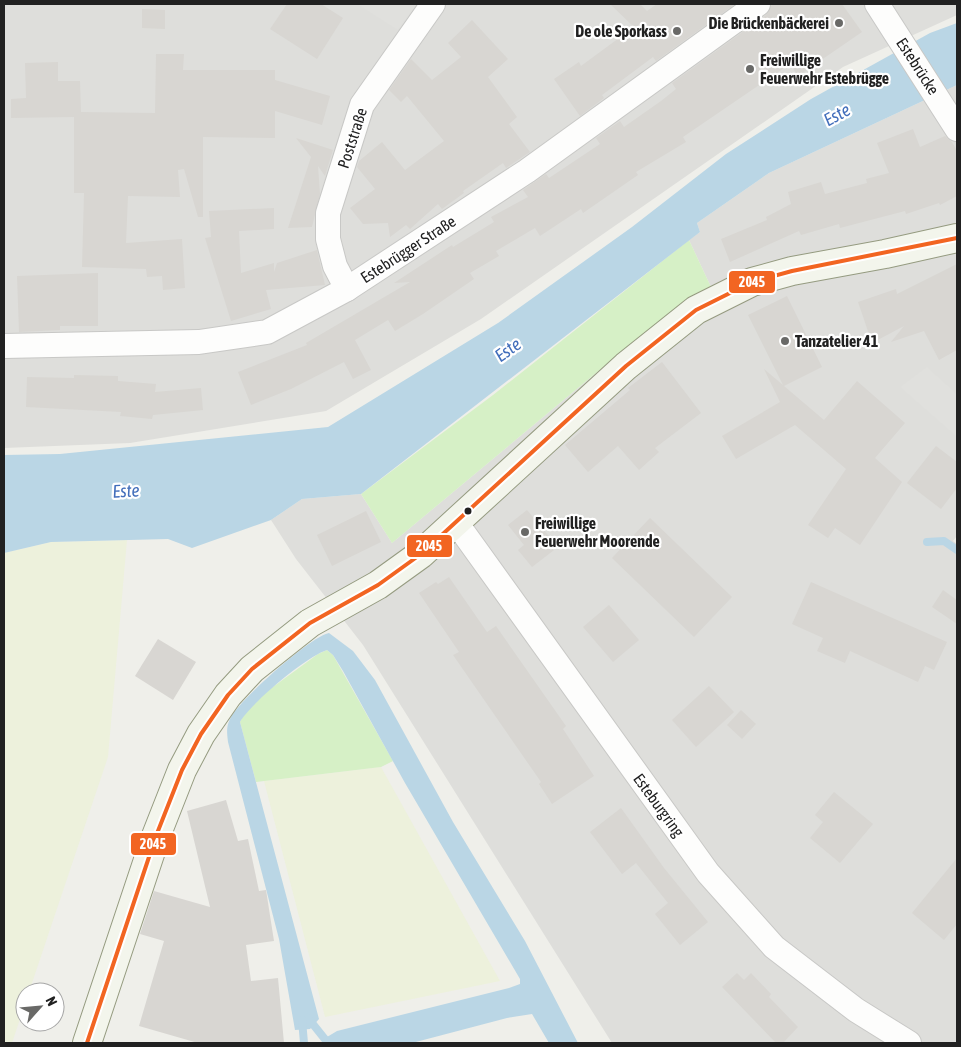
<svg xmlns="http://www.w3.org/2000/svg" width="961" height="1047" viewBox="0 0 961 1047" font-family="'Asap Condensed',sans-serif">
  <rect width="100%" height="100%" fill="#efefea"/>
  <g fill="#dededb">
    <polygon points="4,4 957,4 957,15 843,67 481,319 326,411 130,443 4,448"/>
    <polygon points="957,85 957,536 953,541 957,544 957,1043 612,1043 363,645 296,559 271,520 302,499 361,494 392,543 626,348 711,287 689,240 700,232 697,223 769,173"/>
  </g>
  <g fill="#edf1dc">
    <polygon points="127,540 108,757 29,992 25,992 25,1004 12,1043 4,1043 4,553 51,542"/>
    <polygon points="381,767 500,981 325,1017 264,781"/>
  </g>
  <g fill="#d6f0c6">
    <polygon points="689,240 711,287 626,348 392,543 361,494 493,395"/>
    <polygon points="327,650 333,655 393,761 381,767 256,782 240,722 248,705 318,654"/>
  </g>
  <g fill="#e0e0dd">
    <polygon points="357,4 417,4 398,30"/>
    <polygon points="927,367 957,394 957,437 900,387"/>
  </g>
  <g fill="#bad6e5">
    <polygon points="957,23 957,85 769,173 697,223 700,232 361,494 302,499 271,520 192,548 168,539 51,542 4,553 4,455 60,454 328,427 498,323 632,227 726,154 811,99 930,33"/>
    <path d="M329,633L353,651L375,680L453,822L525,941L578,1043H549L532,1014L507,1018L412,1043H324L327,1037L337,1031L509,988L520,984V979L405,783L343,671L333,655L327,650C307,656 251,703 240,722L319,1019L310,1029L295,1030L279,939L228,742C227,733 226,727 230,719C238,701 311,636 329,633Z"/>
  </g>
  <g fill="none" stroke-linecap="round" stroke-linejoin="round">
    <g stroke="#bad6e5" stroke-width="8">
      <polyline points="927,542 944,541 957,550"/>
      <polyline points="308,1018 328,1043"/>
      <polyline points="302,1020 304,1043"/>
    </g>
  </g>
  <g fill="#d8d6d2">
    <polygon points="287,4 321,4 343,18 317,59 270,29"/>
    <polygon points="610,4 640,4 647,11 657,4 735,4 656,61 653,57 602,95 604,98 580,116 554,79 579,62 581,66 634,27"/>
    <polygon points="772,4 842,4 862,32 798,76 790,64 683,137 686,142 636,172 638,175 583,213 581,209 540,236 535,228 496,251 499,256 470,273 474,279 423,314 395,331 388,320 355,340 371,370 353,379 344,362 291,389 251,405 238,372 307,345 306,343 410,282 394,283 452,245 453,247 494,222 491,217 528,197 523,190 546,174 549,178 600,144 596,138 620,121 624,127 661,101 676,89 672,83 766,15"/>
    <polygon points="142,9 165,10 165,29 142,28"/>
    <polygon points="472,20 508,59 488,77 517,117 509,124 530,152 506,168 503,163 463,191 464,193 442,209 438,204 410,229 406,225 390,237 388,223 363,224 350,208 375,189 357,167 359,161 382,142 405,170 444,141 407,96 401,102 389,90 411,59 432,80 461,57 448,43"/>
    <polygon points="156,54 184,54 183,70 275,70 275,80 330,96 322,125 275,111 275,138 203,137 203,217 198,217 184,169 178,170 180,197 128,196 126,243 182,239 185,288 163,290 162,276 147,277 146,269 82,267 84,193 74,193 74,117 11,118 11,99 26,98 25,63 58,62 58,81 80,81 81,112 155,113"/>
    <polygon points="913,129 920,147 945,136 952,142 957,151 957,196 940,205 939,203 906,214 905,211 840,228 839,224 801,235 799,231 730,262 721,239 767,220 766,217 791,204 788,192 821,182 825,194 867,183 866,179 889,173 877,143"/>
    <polygon points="296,138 333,150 325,176 318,166 320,194 312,227 288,228 311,157"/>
    <polygon points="274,208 274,229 239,231 241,273 274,263 274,272 277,263 317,250 325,285 266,290 271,309 231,321 205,238 211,237 209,211"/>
    <polygon points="957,264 957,350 939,360 924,331 891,342 904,326 872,343 858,302 896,289 897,294"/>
    <polygon points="98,273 98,326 60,326 60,330 19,332 17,276"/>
    <polygon points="787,296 822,367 784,386 824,420 857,381 905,423 875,458 902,482 860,545 835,528 828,538 808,525 846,469 795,425 736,459 722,436 780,402 764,369 783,385 748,315"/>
    <polygon points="662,362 701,413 655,448 659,452 639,470 618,446 588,472 565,445 630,390 628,388"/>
    <polygon points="74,375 118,376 118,381 156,384 155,392 201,388 203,410 153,415 152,419 120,416 121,412 26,407 27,377 74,378"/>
    <polygon points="936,446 957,462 957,488 941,509 907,483"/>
    <polygon points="527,510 558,547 532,567 518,550 524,545 508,525"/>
    <polygon points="366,511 381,542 332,566 317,535"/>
    <polygon points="650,518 732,597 694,637 612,558"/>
    <polygon points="449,577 487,632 496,626 566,726 563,729 594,776 552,804 539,784 541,782 453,655 459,652 419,593 436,582 438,584"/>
    <polygon points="811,582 947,642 934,670 925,666 918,682 850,651 845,663 817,651 823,638 792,624"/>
    <polygon points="943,590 957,600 957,624 932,607"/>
    <polygon points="609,605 639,640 613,662 583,627"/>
    <polygon points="158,639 196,662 173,700 135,676"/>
    <polygon points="709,686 734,712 696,747 672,720"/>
    <polygon points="741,710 756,724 742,739 727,725"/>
    <polygon points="834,792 873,824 840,863 810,838 823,822 815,815"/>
    <polygon points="226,800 238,841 248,839 259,891 266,890 274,941 246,945 251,981 278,978 284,1043 198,1043 139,1026 164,941 140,934 154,891 210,907 187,811"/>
    <polygon points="621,808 664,868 708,922 680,945 655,914 668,903 636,863 622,874 590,832"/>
    <polygon points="957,858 957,924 944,940 912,913"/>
    <polygon points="737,973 744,980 751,973 771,994 769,997 798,1027 783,1043 776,1043 722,987"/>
  </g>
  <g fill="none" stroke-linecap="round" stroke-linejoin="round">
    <g stroke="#c8c8c6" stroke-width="26">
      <g id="street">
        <polyline points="877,4 957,129"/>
        <polyline points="347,289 335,266 328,239 328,213 362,105 433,4"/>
        <polyline points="4,346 199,342 267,332 347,289 527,171 758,4"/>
        <polyline points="455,521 708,873 774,947 856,1010 909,1043"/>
      </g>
    </g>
    <g stroke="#959b80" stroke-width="30">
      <polyline id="secondary" points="87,1043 156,836 182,770 201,734 228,695 252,669 310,623 378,585 421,554 626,366 696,310 752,282 792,271 885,254 957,238"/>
    </g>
    <use href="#street" stroke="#fdfdfc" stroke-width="24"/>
    <use href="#secondary" stroke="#f3f5ec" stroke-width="28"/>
    <g stroke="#fff" stroke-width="8">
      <polyline id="bus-1" points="87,1043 156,836 182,770 201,734 228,695 252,669 310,623 378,585 421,554 626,366 696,310 752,282 792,271 957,238"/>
    </g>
    <use href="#bus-1" stroke="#f26522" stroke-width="4"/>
  </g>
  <g fill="#696967" stroke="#fff" stroke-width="2">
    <circle cx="839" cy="23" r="5"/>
    <circle cx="677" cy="31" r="5"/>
    <circle cx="750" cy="69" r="5"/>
    <circle cx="785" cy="341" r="5"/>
    <circle cx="525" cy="532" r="5"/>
  </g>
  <circle fill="#212121" stroke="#fff" stroke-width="2" cx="468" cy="511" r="4.5"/>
  <g text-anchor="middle" stroke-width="4.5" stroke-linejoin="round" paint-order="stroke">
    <g font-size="16" font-weight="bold" fill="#212121" stroke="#fff" text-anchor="start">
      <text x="829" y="29" text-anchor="end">Die Brückenbäckerei</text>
      <text x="667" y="37" text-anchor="end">De ole Sporkass</text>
      <text x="760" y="66">Freiwillige<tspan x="760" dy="18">Feuerwehr Estebrügge</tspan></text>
      <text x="795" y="347">Tanzatelier 41</text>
      <text x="535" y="529">Freiwillige<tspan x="535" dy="18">Feuerwehr Moorende</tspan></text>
    </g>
    <g font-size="16" fill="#212121" stroke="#fff">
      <text transform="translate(918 66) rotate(57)" y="6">Estebrücke</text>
      <text transform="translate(352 138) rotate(-72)" y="6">Poststraße</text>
      <text transform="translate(408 249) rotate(-33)" y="6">Estebrügger Straße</text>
      <text transform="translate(659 805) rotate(54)" y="6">Esteburgring</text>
    </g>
    <g font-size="18" font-style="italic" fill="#426ebb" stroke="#fff">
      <text transform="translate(837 115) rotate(-29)" y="6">Este</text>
      <text transform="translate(508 350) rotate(-36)" y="6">Este</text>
      <text transform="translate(126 491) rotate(-3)" y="6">Este</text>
    </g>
  </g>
  <g stroke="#fff" stroke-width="2">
    <rect x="728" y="270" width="48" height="24" rx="5" fill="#f26522"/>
    <rect x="406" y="534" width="47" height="24" rx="5" fill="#f26522"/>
    <rect x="130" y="832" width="47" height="24" rx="5" fill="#f26522"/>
  </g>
  <g font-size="14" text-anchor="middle" font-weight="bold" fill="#fff">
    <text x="752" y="287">2045</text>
    <text x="429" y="551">2045</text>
    <text x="153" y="849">2045</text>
  </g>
  <rect width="961" height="1047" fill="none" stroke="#212121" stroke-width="10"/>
  <g transform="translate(40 1007) rotate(63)"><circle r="24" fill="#ffffff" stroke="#a6a6a6"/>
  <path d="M0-4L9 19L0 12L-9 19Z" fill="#696967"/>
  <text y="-8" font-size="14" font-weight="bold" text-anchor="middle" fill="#212121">N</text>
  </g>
</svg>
